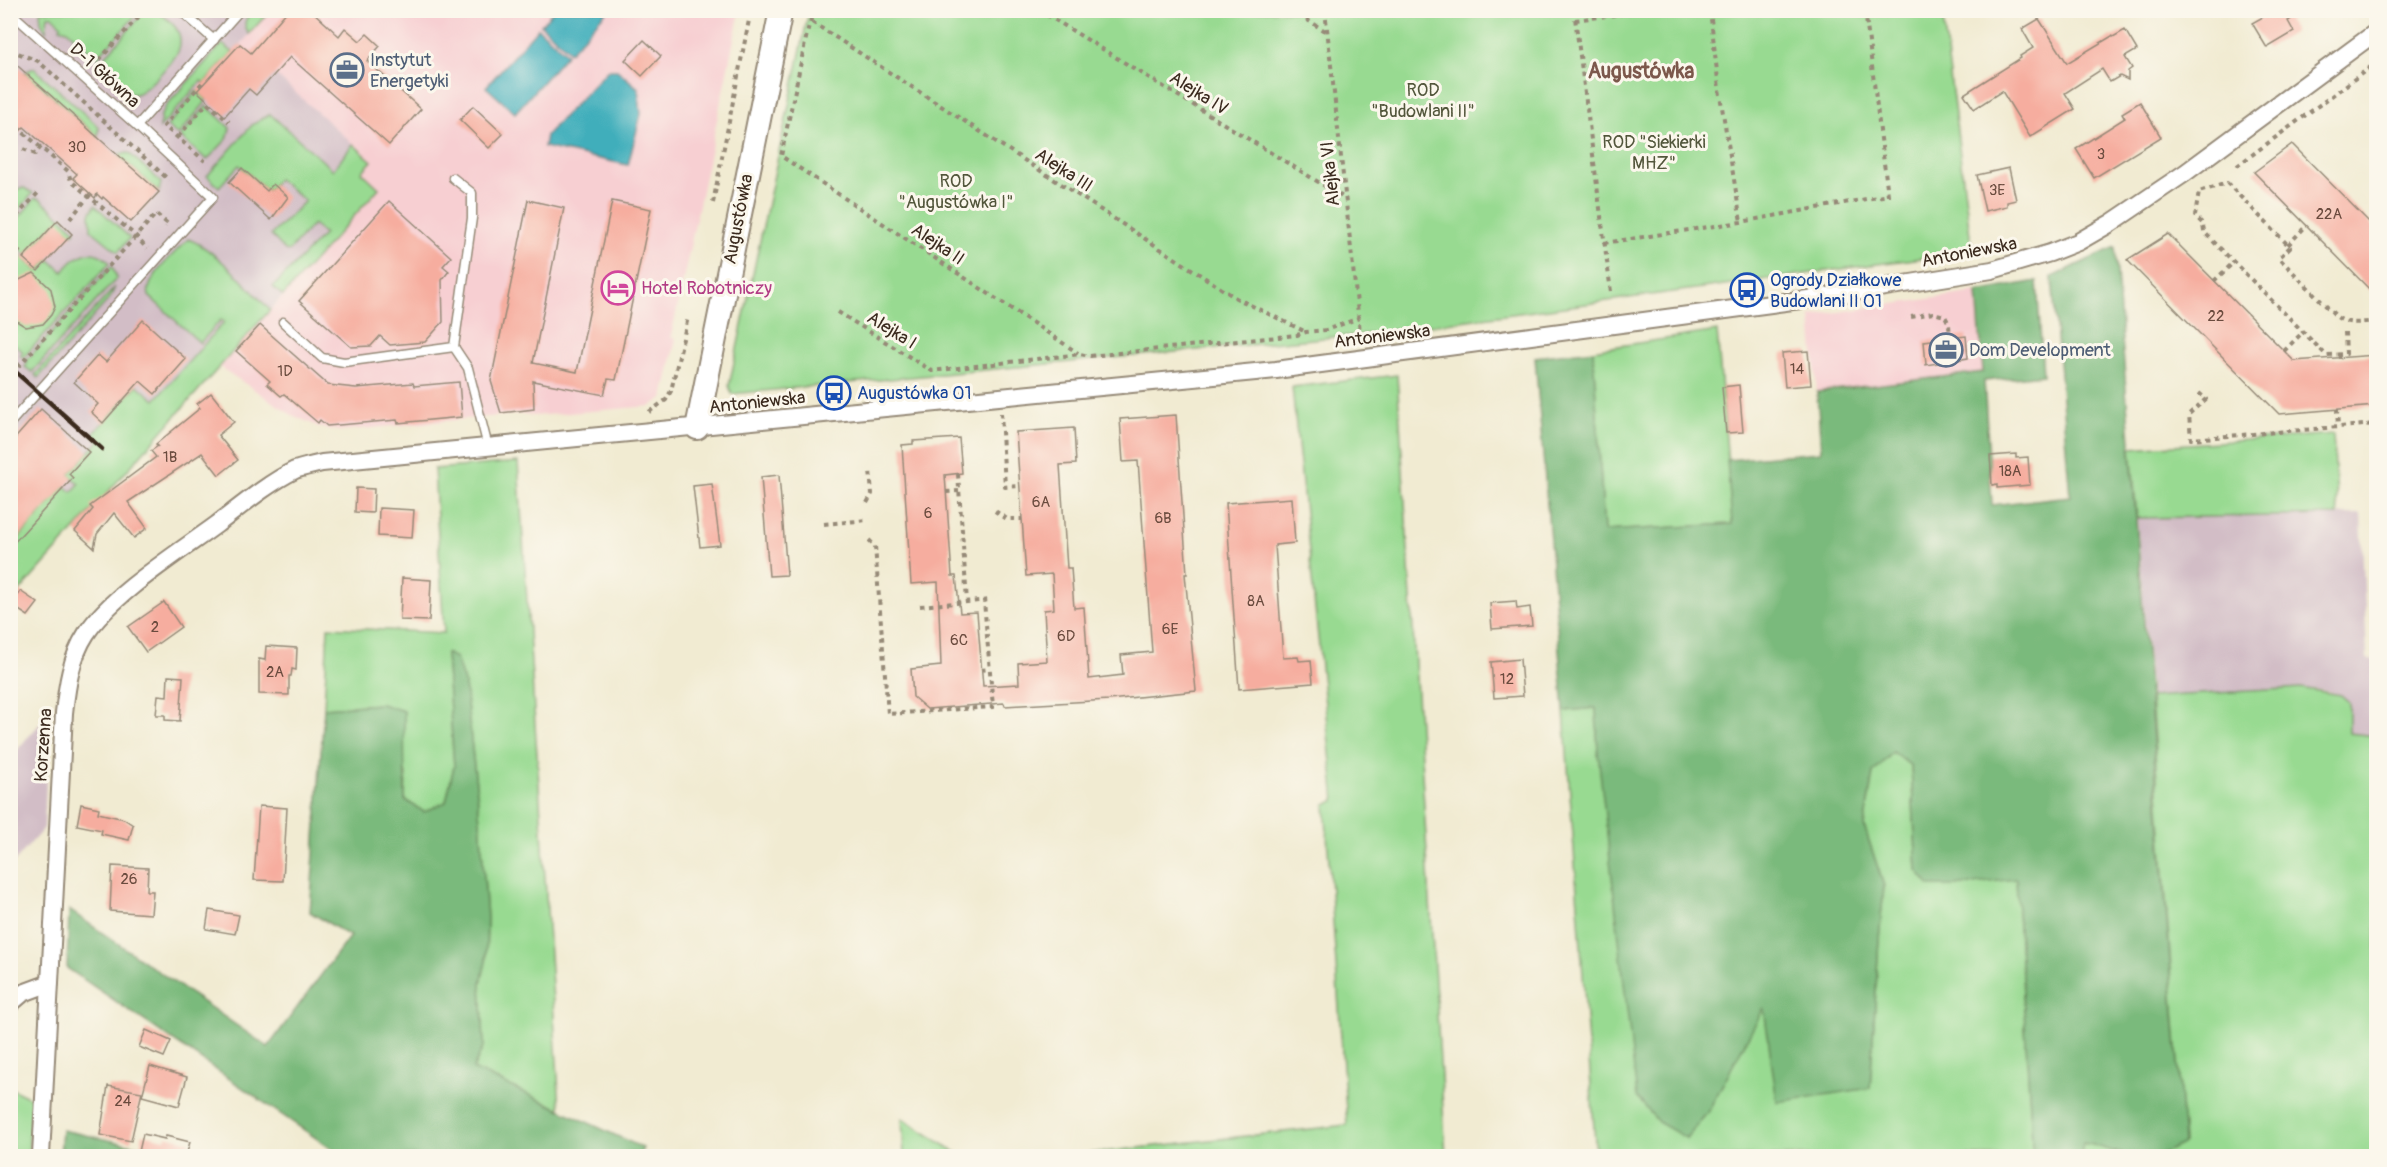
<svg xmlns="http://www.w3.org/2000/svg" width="2387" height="1167" viewBox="0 0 2387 1167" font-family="Pangolin,sans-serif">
  <rect width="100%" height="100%" fill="#fbf7ec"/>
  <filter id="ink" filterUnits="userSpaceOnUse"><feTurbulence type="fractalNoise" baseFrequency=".0167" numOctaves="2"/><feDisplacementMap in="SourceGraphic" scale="12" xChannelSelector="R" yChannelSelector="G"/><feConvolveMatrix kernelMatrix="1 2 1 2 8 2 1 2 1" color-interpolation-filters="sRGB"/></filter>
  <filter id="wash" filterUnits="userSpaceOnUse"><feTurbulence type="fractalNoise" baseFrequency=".008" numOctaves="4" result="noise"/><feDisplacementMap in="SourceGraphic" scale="24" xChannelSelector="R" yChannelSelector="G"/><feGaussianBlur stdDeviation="1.35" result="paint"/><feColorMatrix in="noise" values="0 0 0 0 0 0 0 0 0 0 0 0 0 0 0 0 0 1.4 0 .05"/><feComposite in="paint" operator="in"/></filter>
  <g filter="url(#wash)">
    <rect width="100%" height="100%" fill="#f1ebd2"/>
    <g fill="#f7cfd2">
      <polygon points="263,11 740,11 671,337 676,339 663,398 651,406 534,416 519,414 339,431 322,428 292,415 220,367 379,188 361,172 371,161 240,44 267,14"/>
      <polygon points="1977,292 1984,372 1817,392 1811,316"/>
    </g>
    <g fill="#d2bdc6">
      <polygon points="11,11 263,11 267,14 241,44 372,161 362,172 379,188 11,601"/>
      <polygon points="2361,514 2367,659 2376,660 2376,736 2349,733 2341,695 2327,691 2301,688 2151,697 2137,518"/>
      <polygon points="49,713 44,828 11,866 11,757"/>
    </g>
    <g fill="#98da91" stroke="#6a8258" stroke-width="1.5">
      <polygon points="40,11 139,10 140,11 97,58 67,30 60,28 61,25 52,16 48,16 46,31 41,22"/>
      <path d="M145,11H157C164,17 176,24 179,34C181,40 180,47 178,52C173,61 145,93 135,94C126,95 121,89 115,84L116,75L101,61Z"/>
      <path d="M252,11H263L267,14L249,34C242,24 245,19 252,11Z"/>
      <polygon points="809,11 1942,11 1972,251 1366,334 732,394 729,386"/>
      <polygon points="222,44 233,52 204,83 201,81 160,128 161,115 166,106"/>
      <polygon points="34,68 99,127 98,137 25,72"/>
      <polygon points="197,91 206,99 205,103 178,135 167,126"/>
      <polygon points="207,106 230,128 227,139 207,160 180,137"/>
      <polygon points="270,114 333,170 353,144 372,161 362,172 379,188 283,296 273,287 324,234 313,224 289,251 285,250 271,235 305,201 278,179 267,191 239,165 219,187 207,176 252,125"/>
      <polygon points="129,153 161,182 159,192 119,156 121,154"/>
      <polygon points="24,188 33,193 11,220 11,190"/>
      <polygon points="35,198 40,199 76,231 72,234 57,221 26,255 11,241 11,227"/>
      <polygon points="95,205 130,238 118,252 91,230 90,214"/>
      <path d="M188,239C213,247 251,290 270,310L11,601V547L65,486L72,492L79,484L69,474L99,441L92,435L137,385L155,400L224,322L221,320L200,343L149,296C144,279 176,252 188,239Z"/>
      <path d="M10,247L38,271L49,259L63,272C75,255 93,244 110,263L23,358L20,355L23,352L11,341Z"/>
      <polygon points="112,266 117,278 32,372 25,367 28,362 26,361"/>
      <polygon points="115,287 110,298 38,378 35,375"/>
      <polygon points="1717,331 1733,524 1604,531 1593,350"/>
      <polygon points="1397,375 1446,1156 1065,1156 1347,1125 1325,804 1335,801 1292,387"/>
      <polygon points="2333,434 2338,515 2137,518 2131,448"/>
      <polygon points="518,462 560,1109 473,1069 484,1045 481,983 486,961 487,918 480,821 465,685 446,654 454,766 446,802 424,812 405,800 406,774 381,704 324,708 328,627 444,633 434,469"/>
      <polygon points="2301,688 2341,695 2349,702 2349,733 2376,736 2376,1156 2155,1156 2184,1143 2151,697"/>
      <polygon points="1596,708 1598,754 1686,1138 1707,1113 1764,1007 1870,1088 1879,939 1884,886 1864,826 1873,773 1893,752 1911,766 1917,870 1955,886 2016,878 2033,1156 1596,1156 1564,711"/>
      <polygon points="10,1088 32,1099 28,1156 11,1156"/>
      <polygon points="902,1118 962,1156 904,1156"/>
      <polygon points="2082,1143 2102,1146 2127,1156 2081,1156"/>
    </g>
    <g fill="#7aba7b" stroke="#5a724c" stroke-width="1.5">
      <path d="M2115,247L2184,1143C2175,1148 2163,1155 2153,1156C2128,1160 2107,1147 2083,1143L2081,1156H2033L2016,879L1955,886H1930L1917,870L1911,766L1893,752L1873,773L1864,826L1884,886L1879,939L1870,1088L1777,1102L1764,1008L1707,1113L1686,1138L1658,1122L1637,1097L1598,754L1596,708L1564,711L1535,357L1593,350L1604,531L1732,524L1727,460L1821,452L1817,392L1983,372L1977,292L2037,281L2043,375L1984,381L1992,505L2070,496L2052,277Z"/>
      <polygon points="446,653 456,658 465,685 480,821 487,918 486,961 481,983 484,1045 473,1069 643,1148 639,1156 346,1156 335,1151 67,968 69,910 268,1047 350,936 310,912 324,708 381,704 404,711 405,800 424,812 446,802 454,766"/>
      <polygon points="62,1130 184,1156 60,1156"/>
    </g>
    <g fill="#3faebb" stroke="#3d6c6c" stroke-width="1.5">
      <polygon points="554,10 607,10 607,11 570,52 541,25"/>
      <polygon points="538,28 567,54 515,113 486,87"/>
      <polygon points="608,70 617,70 638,88 641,114 628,165 544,147 546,135"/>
    </g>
    <g id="blocks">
      <g fill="#f6ad9f">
        <polygon points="288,10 311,10 339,36 345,28 360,41 367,34 380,46 367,61 421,109 389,145 290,57 256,95 249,89 225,116 197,91 240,44 251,53"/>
        <polygon points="2259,10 2305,10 2288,21 2294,32 2267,48 2252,23 2263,17"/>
        <polygon points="2039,19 2067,63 2112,36 2113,37 2125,30 2137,50 2125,57 2132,68 2128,71 2128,80 2120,76 2110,82 2102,69 2065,93 2075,109 2030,137 2002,91 1974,109 1964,94 2021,58 2020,56 2033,48 2022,29"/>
        <polygon points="644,40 661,56 642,76 625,60"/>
        <polygon points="10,59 159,192 131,222 103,197 102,199 97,194 95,198 73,178 77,174 24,127 10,141"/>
        <polygon points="2140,102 2161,137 2094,178 2076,149 2125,118 2122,113"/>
        <polygon points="473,106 503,134 489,148 460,120"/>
        <polygon points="2292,144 2376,229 2376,296 2254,172"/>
        <polygon points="242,168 267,191 273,184 288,197 271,220 229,182"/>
        <polygon points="2009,168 2016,200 2007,202 2007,206 1985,211 1977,175"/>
        <polygon points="528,200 564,208 533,363 577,372 612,201 651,209 616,380 608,379 604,395 533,381 534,409 501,413 491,381"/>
        <polygon points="389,201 451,257 443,266 449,271 442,280 443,322 425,342 390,345 380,336 371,346 351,347 299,301"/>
        <polygon points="58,220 72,234 38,271 23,258"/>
        <polygon points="2168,234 2294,361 2376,355 2376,406 2279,414 2127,260"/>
        <polygon points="34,273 51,289 55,307 51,315 43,324 26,327 10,317 10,288 17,281"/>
        <polygon points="143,320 186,359 155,394 140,381 103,423 91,412 98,404 74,382 98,355 106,362"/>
        <polygon points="260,325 328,385 356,388 413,383 414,386 459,382 462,417 398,423 397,420 327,426 320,420 318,423 284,394 281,396 267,384 270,381 236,351"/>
        <polygon points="1966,336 1968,358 1926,365 1924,341"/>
        <polygon points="1808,351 1811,385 1785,387 1782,353"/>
        <polygon points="1739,385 1743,432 1726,433 1722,387"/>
        <polygon points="211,393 234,422 218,435 238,460 219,475 202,453 128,502 147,528 134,538 114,513 97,534 94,548 75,531 93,509 90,506 156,457 151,451 158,446 156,444 200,408 197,404"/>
        <polygon points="41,409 89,452 69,474 73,478 10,547 10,444"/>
        <polygon points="1176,415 1187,574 1185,574 1196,691 1109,700 1005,706 1004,703 927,709 913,697 911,669 941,666 938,582 911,584 902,445 913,444 913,441 959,438 962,473 945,475 952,576 956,576 960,613 977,612 983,686 1019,684 1018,663 1047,661 1044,610 1054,609 1052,574 1026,576 1016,432 1074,428 1076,464 1060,465 1067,568 1071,568 1074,608 1084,607 1089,679 1123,675 1121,655 1152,652 1138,461 1123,462 1120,419"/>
        <polygon points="2016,454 2016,458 2028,457 2030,485 1997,488 1997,484 1992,485 1990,456"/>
        <polygon points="779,475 787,575 769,576 761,477"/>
        <polygon points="712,484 720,545 700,547 693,486"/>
        <polygon points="356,488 374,489 373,513 355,512"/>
        <polygon points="1292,498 1295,543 1275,545 1283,658 1298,657 1299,661 1311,660 1313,683 1239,689 1226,503"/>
        <polygon points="379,508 414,510 412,538 378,536"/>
        <polygon points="402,578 431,580 429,621 400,620"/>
        <polygon points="20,591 38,603 28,616 11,605"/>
        <polygon points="1516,601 1517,609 1530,607 1532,626 1492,629 1490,603"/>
        <polygon points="164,602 181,627 146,652 128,627"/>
        <polygon points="266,646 297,648 296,670 292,669 291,676 289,676 289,695 259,694 259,659 265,660"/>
        <polygon points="1520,659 1523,696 1494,698 1491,662"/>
        <polygon points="168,676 183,677 180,721 165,720 165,715 156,715 158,695 167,696"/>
        <polygon points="81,804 99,808 98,813 124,819 133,825 129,840 101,834 102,830 77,825"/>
        <polygon points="259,806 287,808 283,881 254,880"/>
        <polygon points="112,866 148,868 147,891 153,891 151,914 110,911"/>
        <polygon points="209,910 239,915 235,934 206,929"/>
        <polygon points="146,1030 171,1041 164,1057 139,1047"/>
        <polygon points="150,1066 187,1077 179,1106 142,1096"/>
        <polygon points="108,1086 142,1092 131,1141 100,1135"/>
        <polygon points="143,1134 165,1139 166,1136 190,1142 186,1156 138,1156"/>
      </g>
    </g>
  </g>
  <g filter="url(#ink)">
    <use href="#blocks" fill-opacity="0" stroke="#968a78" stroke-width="1.5"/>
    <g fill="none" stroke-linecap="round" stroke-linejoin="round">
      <g stroke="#968a78" stroke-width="11">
        <g id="lane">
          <polyline points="180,10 214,40"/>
          <polyline points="10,25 17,18 137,126 240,10"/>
          <polyline points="283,322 322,358 344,362 454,347 472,218 472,193 453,178"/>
          <polyline points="454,347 468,368 488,447"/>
          <polyline points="10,423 213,197 137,126"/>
        </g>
      </g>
      <g stroke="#968a78" stroke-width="20">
        <g id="street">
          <polyline points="10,1004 23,993 50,983"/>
          <path d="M41,1156L64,713C67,686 71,657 86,634C111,595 178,553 216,525C241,506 267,484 295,470C304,467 313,465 322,463L1276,370L1823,297L1992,270L2050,253L2078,242L2111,223L2185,173L2376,32"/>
        </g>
      </g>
      <g stroke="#968a78" stroke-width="26">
        <polyline id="secondary" points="697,428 781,10"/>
      </g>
      <g stroke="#968a78" stroke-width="4" stroke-dasharray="4.5 4.5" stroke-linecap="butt">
        <polyline points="814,10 808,29 781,156 1078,353"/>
        <polyline points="1039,10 1346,199"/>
        <polyline points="1291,10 1327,32"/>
        <polyline points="1325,10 1361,341"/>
        <polyline points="1574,10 1611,292"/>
        <polyline points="1710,10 1719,89 1741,222"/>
        <polyline points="1575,20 1655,10"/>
        <polyline points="812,22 1236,298 1306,332"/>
        <polyline points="10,50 38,61 169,180"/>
        <polyline points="99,60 143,12 142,10"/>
        <polyline points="202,83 164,126 205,161"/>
        <polyline points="10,121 68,171 71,181 136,236 147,249"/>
        <polyline points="178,137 207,103 229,122"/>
        <polyline points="23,149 35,154 41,147"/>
        <polyline points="2237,166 2376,63"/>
        <polyline points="713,203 751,10"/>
        <polyline points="70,219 89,196"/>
        <polyline points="10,223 39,192"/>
        <polyline points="1604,243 1741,222 1888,195 1865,10"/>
        <polyline points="10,244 25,257"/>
        <polyline points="2288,245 2307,225"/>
        <polyline points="2214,281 2234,262"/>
        <polyline points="838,312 932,371 1080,354 1090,356 1297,335 1306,332 1326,330 1359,318"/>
        <polyline points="1911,317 1933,313 1945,316 1949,324 1950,338"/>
        <path d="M2345,332L2346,354L2326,355L2204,232L2203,224L2195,216L2199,192L2227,183L2290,247L2279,258L2337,317C2349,326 2363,322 2376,321"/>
        <polyline points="2284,351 2303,332"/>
        <polyline points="18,367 156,214 168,224 166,227"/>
        <polyline points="2199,393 2206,399 2189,414 2191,439 2376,424"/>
        <polyline points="2337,409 2338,427"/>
        <polyline points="649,412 666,400 671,391 688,317"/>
        <polyline points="1001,413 1005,487 1020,486"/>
        <polyline points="958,474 967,602"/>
        <polyline points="946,492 959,491"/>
        <polyline points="867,503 872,494 870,470"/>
        <polyline points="995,511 1007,519 1022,519"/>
        <polyline points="824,524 868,520"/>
        <polyline points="869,540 875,546 888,714 993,707 984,601"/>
        <polyline points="920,606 991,600"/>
        <polyline points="981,670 990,669"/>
      </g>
      <use href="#lane" stroke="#fff" stroke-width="8"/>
      <use href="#street" stroke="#fff" stroke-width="16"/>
      <use href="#secondary" stroke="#fff" stroke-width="22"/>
      <polyline stroke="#3b2a1e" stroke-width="4.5" points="10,367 102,449"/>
    </g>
  </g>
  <defs>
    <g id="office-ring" transform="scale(1.725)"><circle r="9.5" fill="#fbf7ec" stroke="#5c6f8a" stroke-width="1.5"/><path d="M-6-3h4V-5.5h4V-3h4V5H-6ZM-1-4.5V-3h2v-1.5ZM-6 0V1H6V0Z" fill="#5c6f8a"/></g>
    <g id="hotel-ring" transform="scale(1.725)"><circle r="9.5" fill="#fbf7ec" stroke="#d1479c" stroke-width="1.5"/><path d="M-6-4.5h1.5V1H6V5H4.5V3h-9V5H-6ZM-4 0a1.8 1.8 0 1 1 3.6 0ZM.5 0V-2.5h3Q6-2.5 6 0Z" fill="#d1479c"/></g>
    <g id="bus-ring" transform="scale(1.725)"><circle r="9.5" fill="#fbf7ec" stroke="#1a4fb4" stroke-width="1.5"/><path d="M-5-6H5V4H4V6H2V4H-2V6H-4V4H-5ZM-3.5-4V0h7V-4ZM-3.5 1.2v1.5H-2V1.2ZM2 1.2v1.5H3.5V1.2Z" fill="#1a4fb4"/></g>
  </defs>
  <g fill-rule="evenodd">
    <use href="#office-ring" x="347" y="70"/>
    <use href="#hotel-ring" x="618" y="288"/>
    <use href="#bus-ring" x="1747" y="290"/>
    <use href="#office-ring" x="1946" y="350"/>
    <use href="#bus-ring" x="834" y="393"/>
  </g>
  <g text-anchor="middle" stroke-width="6" stroke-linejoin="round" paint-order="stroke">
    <g font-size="15" fill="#6a4b3e">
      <text x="77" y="152">30</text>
      <text x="2101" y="159">3</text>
      <text x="1997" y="195">3E</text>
      <text x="2329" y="219">22A</text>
      <text x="2216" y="321">22</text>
      <text x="1797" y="374">14</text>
      <text x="285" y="376">1D</text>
      <text x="170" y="462">1B</text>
      <text x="2010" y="476">18A</text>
      <text x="1041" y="507">6A</text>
      <text x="928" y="518">6</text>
      <text x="1163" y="523">6B</text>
      <text x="1256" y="606">8A</text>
      <text x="155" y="632">2</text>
      <text x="1170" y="634">6E</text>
      <text x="1066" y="641">6D</text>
      <text x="959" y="645">6C</text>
      <text x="275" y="677">2A</text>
      <text x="1507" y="684">12</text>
      <text x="129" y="884">26</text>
      <text x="123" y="1106">24</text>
    </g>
    <g font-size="18" fill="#4e5e75" stroke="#fbf7ec" text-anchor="start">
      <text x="370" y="66">Instytut<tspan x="370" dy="21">Energetyki</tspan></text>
      <text x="1969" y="356">Dom Development</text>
    </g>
    <g font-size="18" fill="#3b2a1e" stroke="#fbf7ec">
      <text transform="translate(105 75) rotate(42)" y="6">D-1 Główna</text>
      <text transform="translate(1199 93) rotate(32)" y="6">Alejka IV</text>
      <text transform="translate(1064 170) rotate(33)" y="6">Alejka III</text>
      <text transform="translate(1330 174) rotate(-96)" y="6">Alejka VI</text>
      <text transform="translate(738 219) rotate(-79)" y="6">Augustówka</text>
      <text transform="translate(938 244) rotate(34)" y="6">Alejka II</text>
      <text transform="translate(1969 252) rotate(-11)" y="6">Antoniewska</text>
      <text transform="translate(892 330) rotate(32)" y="6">Alejka I</text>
      <text transform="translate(1382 336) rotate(-7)" y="6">Antoniewska</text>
      <text transform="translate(757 402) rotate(-6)" y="6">Antoniewska</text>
      <text transform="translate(43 745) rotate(-86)" y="6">Korzenna</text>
    </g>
    <g font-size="18" fill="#52563b" stroke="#fbf7ec">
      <text x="1423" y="96">ROD<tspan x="1423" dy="21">"Budowlani II"</tspan></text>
      <text x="1654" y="148">ROD "Siekierki<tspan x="1654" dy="21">MHZ"</tspan></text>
      <text x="956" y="187">ROD<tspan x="956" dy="21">"Augustówka I"</tspan></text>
    </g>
    <g font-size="18" fill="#164399" stroke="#fbf7ec" text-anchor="start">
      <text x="1770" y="286">Ogrody Działkowe<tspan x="1770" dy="21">Budowlani II 01</tspan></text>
      <text x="857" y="399">Augustówka 01</text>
    </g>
    <g font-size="18" fill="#b23c85" stroke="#fbf7ec" text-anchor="start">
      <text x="641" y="294">Hotel Robotniczy</text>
    </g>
    <g font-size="21" font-weight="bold" fill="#7c584b" stroke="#fbf7ec">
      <text x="1641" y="78">Augustówka</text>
    </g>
  </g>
  <rect width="2387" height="1167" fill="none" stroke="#fbf7ec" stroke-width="36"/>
</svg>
